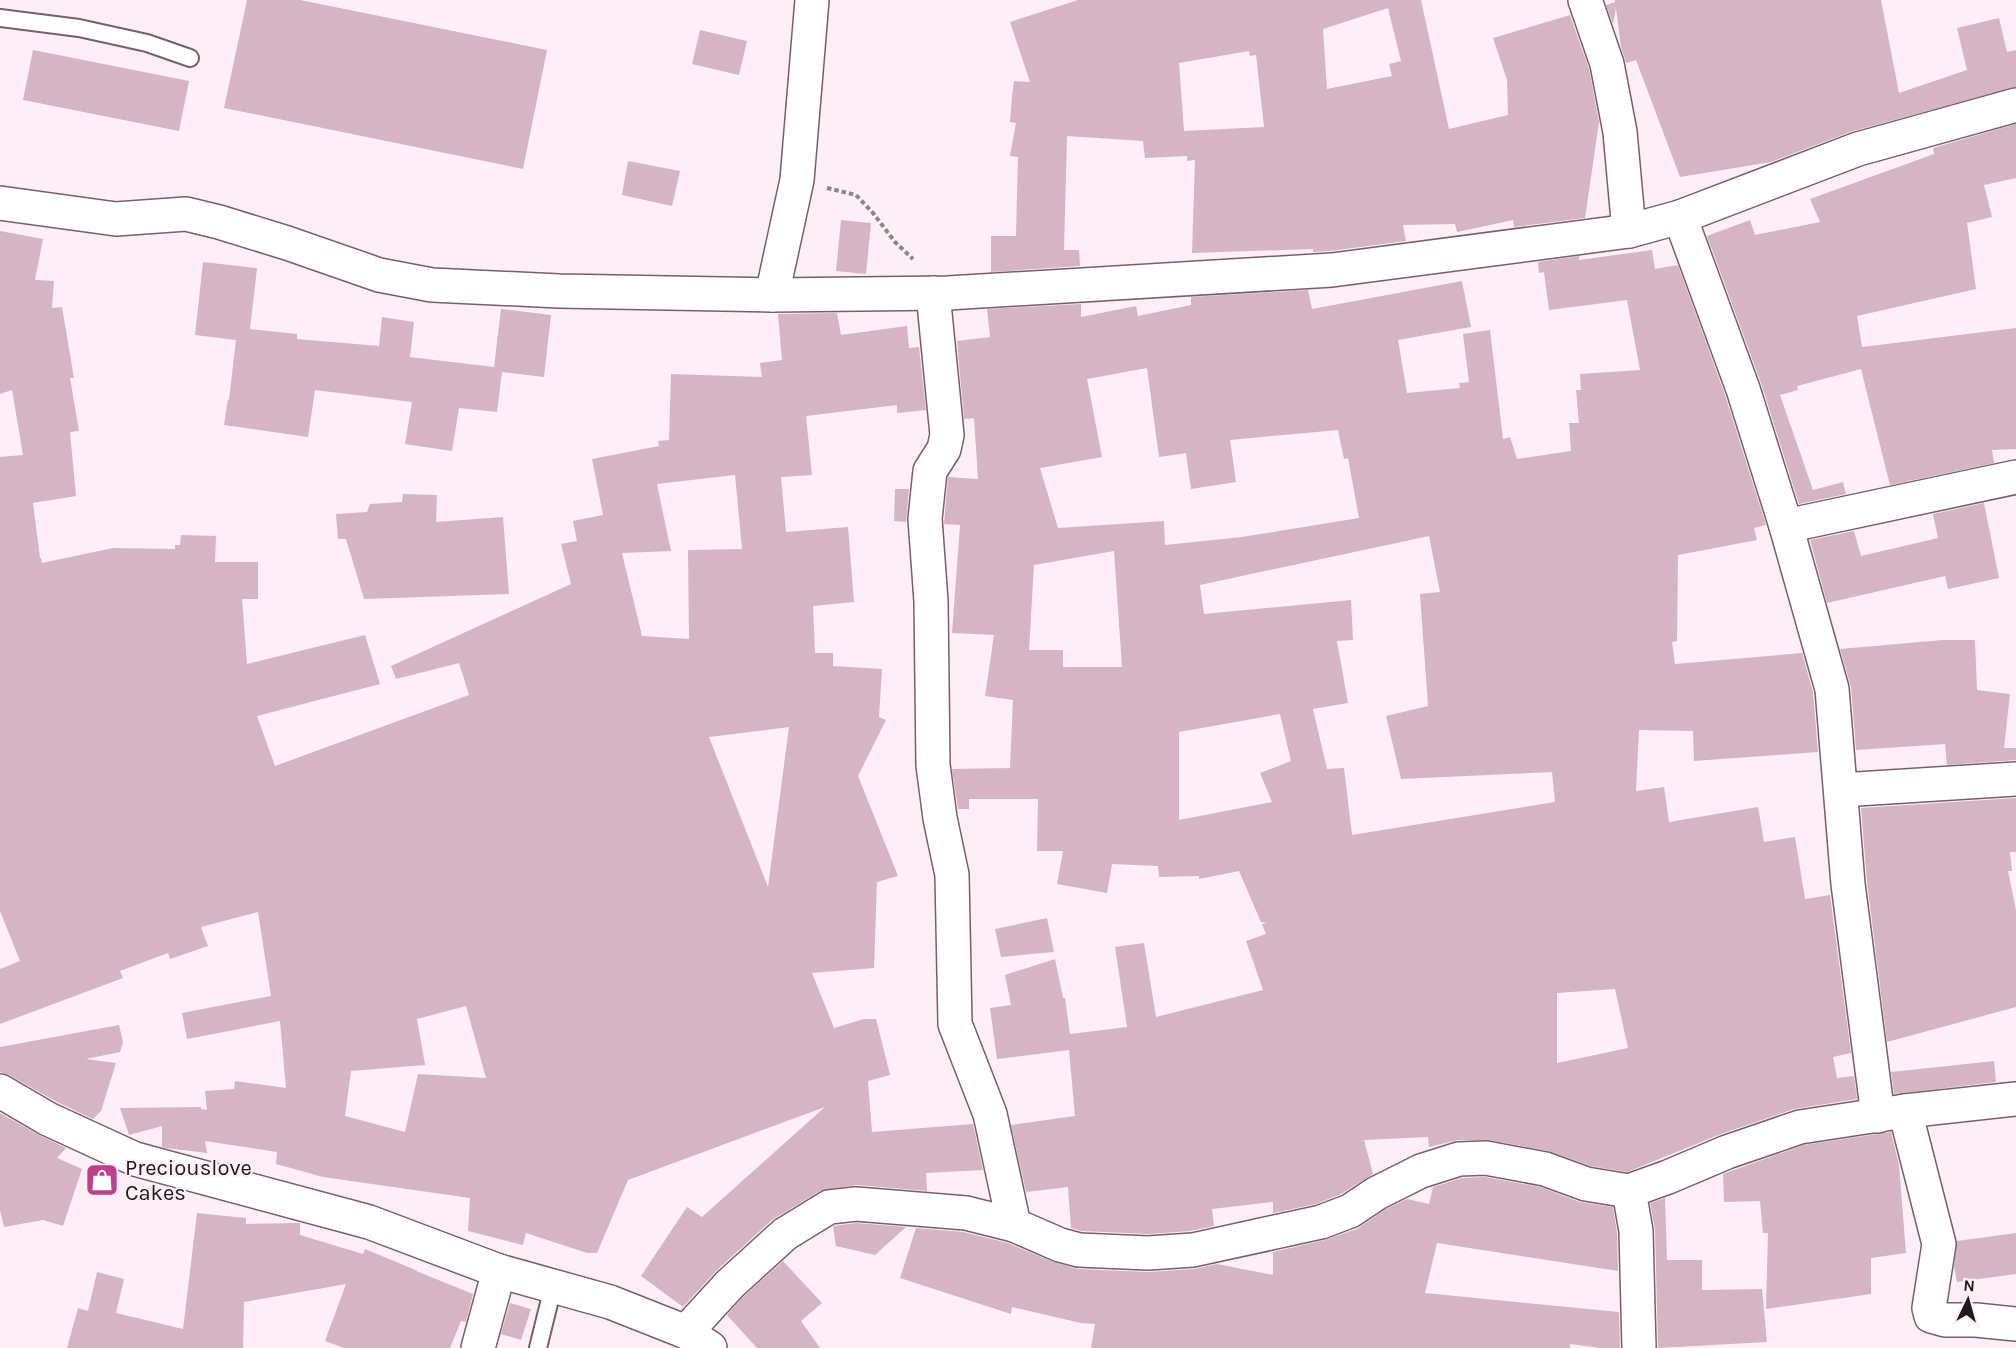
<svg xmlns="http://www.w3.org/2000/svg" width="2016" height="1348" viewBox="0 0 2016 1348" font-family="Karla,sans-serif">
  <rect width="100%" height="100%" fill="#fdeff5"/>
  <g fill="#d5b5c4" fill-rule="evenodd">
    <polygon points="247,0 300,0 547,50 523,169 224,108"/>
    <path d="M1078,0H1421L1449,129L1508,115L1507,80L1493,38L1570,15L1589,69L1599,122L1585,218L1514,227L1513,220L1457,232L1455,224L1403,225L1406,241L1330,251L1313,252V249L1192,253L1195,160L1187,161V156L1145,158L1143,141L1067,136L1064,250H1079L1080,266L991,272V236H1016L1018,157L1010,156L1016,123L1010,122L1012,96L1014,81L1030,82L1010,22ZM1388,8L1401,61L1389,64L1392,76L1327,89L1323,29ZM1249,51L1250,56L1256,55L1264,127L1184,131L1179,63Z"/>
    <polygon points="1615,0 1881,0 1899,93 1967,70 1957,28 1999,18 2007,52 2016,50 2016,87 1853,131 1771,162 1680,177 1636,60 1626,63 1621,47 1616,8 1613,24 1606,5 1615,2"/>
    <polygon points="700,30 747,41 739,75 692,64"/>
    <polygon points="33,50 189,81 179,131 23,100"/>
    <polygon points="2016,124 2016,178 1984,185 1992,217 1967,223 1976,289 1857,316 1862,347 2016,328 2016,449 1992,450 1994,463 1890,485 1861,369 1797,386 1798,390 1780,395 1813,490 1843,482 1846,494 1799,504 1761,383 1707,236 1750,220 1755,235 1820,222 1810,199 1934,154 1933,148"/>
    <polygon points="628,161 680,171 672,206 622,195"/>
    <polygon points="841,220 871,223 866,274 836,271"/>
    <path d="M0,231L43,239L35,280L54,281L52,308L62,307L74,378H70L79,431L70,432L76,496L33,503L40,558H41L42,563L113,548L175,549V545H180L181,535L216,536L215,562H258V599H242L247,664L365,635L380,684L257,716L275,766L469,695L459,663L396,679L391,666L571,584L561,544L577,541L573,521L603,515L592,459L659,446L658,441L669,440L671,374L762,377L760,363L782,360L778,314L837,313L841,335L907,326L909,348L919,347L926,410L897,413V405L806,416L812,475L781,477L786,532L848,527L854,602L813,606L815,653H833V666L882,669L879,717L886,720L858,776L898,876L877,882L874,968L812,973L834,1028L864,1019H876L890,1075L868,1081L872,1132L973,1124L983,1170L926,1173L927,1191L857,1185L820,1191L772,1220L717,1270L683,1307L641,1276L687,1207L702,1217L825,1107L628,1180L597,1253H587L526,1233L523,1245L468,1231L470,1198L323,1177L276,1164L277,1152L205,1141L207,1153L166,1148L162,1147V1126L129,1135L120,1108L201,1107V1109L207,1110L205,1091L234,1089L235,1081L286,1088L280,1021L187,1039L182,1013L271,996L258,912L201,927L208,946L170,959L168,953L120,971L123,978L0,1024V969L20,961L0,911V457L23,455L12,390L0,394ZM735,475L742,549L688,550L689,639L642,636L622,553L671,551L657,484ZM789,727L768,887L709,737ZM466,1006L486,1078L418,1074L405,1132L345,1116L351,1071L425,1065L417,1019Z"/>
    <path d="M1652,250L1655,269L1678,265L1725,395L1766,525L1754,528L1757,540L1678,555L1677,641L1672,642L1675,664L1802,653L1813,692L1818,752L1694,761L1693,731L1639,730L1636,791L1664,787L1669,822L1758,807L1764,842L1795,837L1805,899L1830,895L1851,1053L1833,1057L1837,1078L1854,1076L1857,1099L1794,1109L1721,1134L1627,1172L1591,1166L1549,1151L1489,1140H1458L1429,1147L1428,1137L1364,1140L1373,1174L1341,1194L1316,1204L1273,1213V1202L1212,1209L1214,1226L1190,1231L1148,1234L1082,1231L1071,1228L1068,1187L1026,1192L1011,1125L1075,1116L1069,1050L997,1059L990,1008L1011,1005L1005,975L1055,959L1063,998H1065L1070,1034L1127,1027L1115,947L1144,943L1156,1017L1263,990L1246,941L1266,934L1262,924L1267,923L1261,922L1239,871L1199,879V876L1159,877L1158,866L1112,864L1107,893L1057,884L1063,851H1037L1038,799H969V809H958L952,769L1010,768L1013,700L985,696L994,635L952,633L960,525L944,524L948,477L978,479L974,418L964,419L957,341L990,337L987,309L1081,304V317L1136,306L1138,316L1191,305V297L1308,290L1312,309L1462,281L1471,327L1398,340L1407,393L1460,388L1459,383L1469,382L1463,334L1490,330L1503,439L1510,437L1517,459L1571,451L1569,423H1579L1576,390H1581L1580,374L1640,370L1627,300L1549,310L1544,272L1539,273L1538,262L1579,256V260ZM1147,368L1159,457L1186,453L1191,489L1236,482L1230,440L1338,430L1344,459L1348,458L1359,518L1242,537L1165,545L1164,521L1058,528L1040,468L1102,457L1087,379ZM1429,536L1440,592L1420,594L1428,706L1386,716L1401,779L1552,772L1555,802L1352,835L1344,768L1327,769L1313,709L1348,703L1337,641L1353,640L1351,600L1204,614L1200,585ZM1114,551L1122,667H1063V650H1029L1034,565ZM1280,714L1291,761L1260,773L1272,802L1179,820V732ZM1615,989L1628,1048L1557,1063V993Z"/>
    <polygon points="203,262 257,268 250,329 297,334 297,339 379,346 382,317 414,322 410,357 494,367 501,309 551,315 544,377 502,372 497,412 459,408 452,451 405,444 412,402 315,390 308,437 224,425 228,399 229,400 236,340 195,335"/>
    <polygon points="895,489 909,489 906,522 894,521"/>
    <polygon points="403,494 437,495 436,522 503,517 509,594 364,599 346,539 338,539 336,514 367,512 370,504 402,502"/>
    <polygon points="1984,503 1999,578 1948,589 1945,576 1827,603 1810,540 1854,531 1861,556 1938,538 1933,514"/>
    <polygon points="1943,640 1975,640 1977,690 2010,694 2004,748 2016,748 2016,760 1947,765 1945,744 1856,750 1851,687 1840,649"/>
    <polygon points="2016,798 2016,852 2010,852 2012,871 2008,871 2016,910 2016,1007 1887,1042 1867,882 1861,808"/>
    <polygon points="1047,918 1054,952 1001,957 995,929"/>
    <polygon points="119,1025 123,1042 120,1052 86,1059 116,1063 101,1111 93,1119 57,1102 9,1075 0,1072 0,1047"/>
    <polygon points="1994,1061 1996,1082 1894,1094 1891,1072"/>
    <polygon points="0,1113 39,1135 66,1148 57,1158 82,1169 63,1226 43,1220 4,1227 0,1210"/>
    <polygon points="1891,1132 1899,1165 1906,1253 1871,1258 1871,1294 1766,1309 1768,1233 1763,1233 1760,1201 1724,1202 1723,1174 1804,1145"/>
    <polygon points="1485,1177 1540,1187 1580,1202 1613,1207 1617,1233 1618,1271 1437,1243 1425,1293 1619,1312 1620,1348 1600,1348 1570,1344 1570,1348 1091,1348 1095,1324 1081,1323 1012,1307 1011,1314 900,1278 916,1228 963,1232 1008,1243 1053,1262 1078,1269 1149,1272 1194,1269 1217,1264 1273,1275 1273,1252 1325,1240 1357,1229 1386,1209 1407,1199 1429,1204 1433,1187 1462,1178"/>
    <polygon points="1665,1198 1667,1260 1702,1260 1702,1290 1762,1289 1767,1342 1658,1348 1655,1230 1650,1203"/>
    <polygon points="197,1213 246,1218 246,1224 300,1223 300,1235 363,1254 365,1249 418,1271 416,1271 473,1294 466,1322 461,1321 450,1348 344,1348 325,1341 346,1284 244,1302 243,1348 67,1348 78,1308 88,1311 97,1272 124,1279 116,1313 183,1329"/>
    <polygon points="856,1223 906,1227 875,1255 836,1246 833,1226"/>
    <polygon points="2016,1233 2016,1274 1957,1282 1954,1266 1957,1241"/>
    <polygon points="783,1261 822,1303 801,1321 820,1348 757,1348 727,1315 743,1297"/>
    <polygon points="510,1303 531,1309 521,1340 501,1334"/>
  </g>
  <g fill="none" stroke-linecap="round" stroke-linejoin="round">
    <g stroke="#7b5e6c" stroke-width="20">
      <g id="service">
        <polyline points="0,18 79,28 147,43 190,58"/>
        <polyline points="538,1348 553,1287"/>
      </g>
    </g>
    <g stroke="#7b5e6c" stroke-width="36">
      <g id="minor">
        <polyline points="1585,0 1607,64 1620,132 1629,231"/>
        <polyline points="0,203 116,219 186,214 219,222 287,243 379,275 432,285 559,291 772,295 948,293 1332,270 1629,231 1680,217 1858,149 2016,105"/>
        <polyline points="1680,217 1743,389 1786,526 1832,689 1848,884 1878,1116"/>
        <polyline points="933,293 947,435 944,449 930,471 925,519 931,601 933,765 940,818 952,875 955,1024 990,1114 1014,1225"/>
        <polyline points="772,295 797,180 812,0"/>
        <polyline points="1786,526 2016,477"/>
        <polyline points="1841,790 2016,779"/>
        <polyline points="1905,1111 1939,1244 1929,1308 1931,1316 1945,1320 1976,1320 2016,1324"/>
        <polyline points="1629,1191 1636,1231 1639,1348"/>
        <polyline points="686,1332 730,1284 785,1234 829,1207 856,1204 966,1213 1014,1225 1060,1245 1079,1250 1148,1253 1193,1250 1321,1222 1350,1211 1377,1193 1421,1171 1459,1159 1486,1158 1545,1169 1586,1184 1629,1191 1668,1177 1727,1152 1800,1127 1905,1111 2016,1099"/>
        <polyline points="478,1348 499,1271"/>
      </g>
    </g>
    <g stroke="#7b5e6c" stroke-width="36">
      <polyline id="tertiary" points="0,1091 48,1119 135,1159 369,1222 499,1271 610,1302 686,1332 710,1348"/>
    </g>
    <polyline stroke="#908389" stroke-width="4" stroke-dasharray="4.5 3" stroke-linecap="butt" points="827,188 856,195 873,213 895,242 913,259"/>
    <use href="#service" stroke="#fff" stroke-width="16"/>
    <use href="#minor" stroke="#fff" stroke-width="33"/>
    <use href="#tertiary" stroke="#fff" stroke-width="33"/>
  </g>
  <defs>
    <g id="shop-square" transform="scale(1.725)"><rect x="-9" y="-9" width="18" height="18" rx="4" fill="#bf3f8a" stroke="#fdeff5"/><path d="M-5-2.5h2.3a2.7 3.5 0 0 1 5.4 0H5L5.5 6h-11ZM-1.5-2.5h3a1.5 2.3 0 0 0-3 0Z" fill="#fff"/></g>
  </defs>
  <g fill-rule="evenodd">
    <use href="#shop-square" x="102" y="1180"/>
  </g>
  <g text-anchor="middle" stroke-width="4.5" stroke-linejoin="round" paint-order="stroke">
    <g font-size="22" fill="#23171d" stroke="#fdeff5" text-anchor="start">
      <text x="125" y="1175">Preciouslove<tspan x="125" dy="25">Cakes</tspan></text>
    </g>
  </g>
  <g transform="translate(1968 1300) rotate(5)" stroke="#fdeff5" stroke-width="4.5" paint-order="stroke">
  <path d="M0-4.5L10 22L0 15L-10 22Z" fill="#23171d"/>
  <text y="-9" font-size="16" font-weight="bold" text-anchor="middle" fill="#23171d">N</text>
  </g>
</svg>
